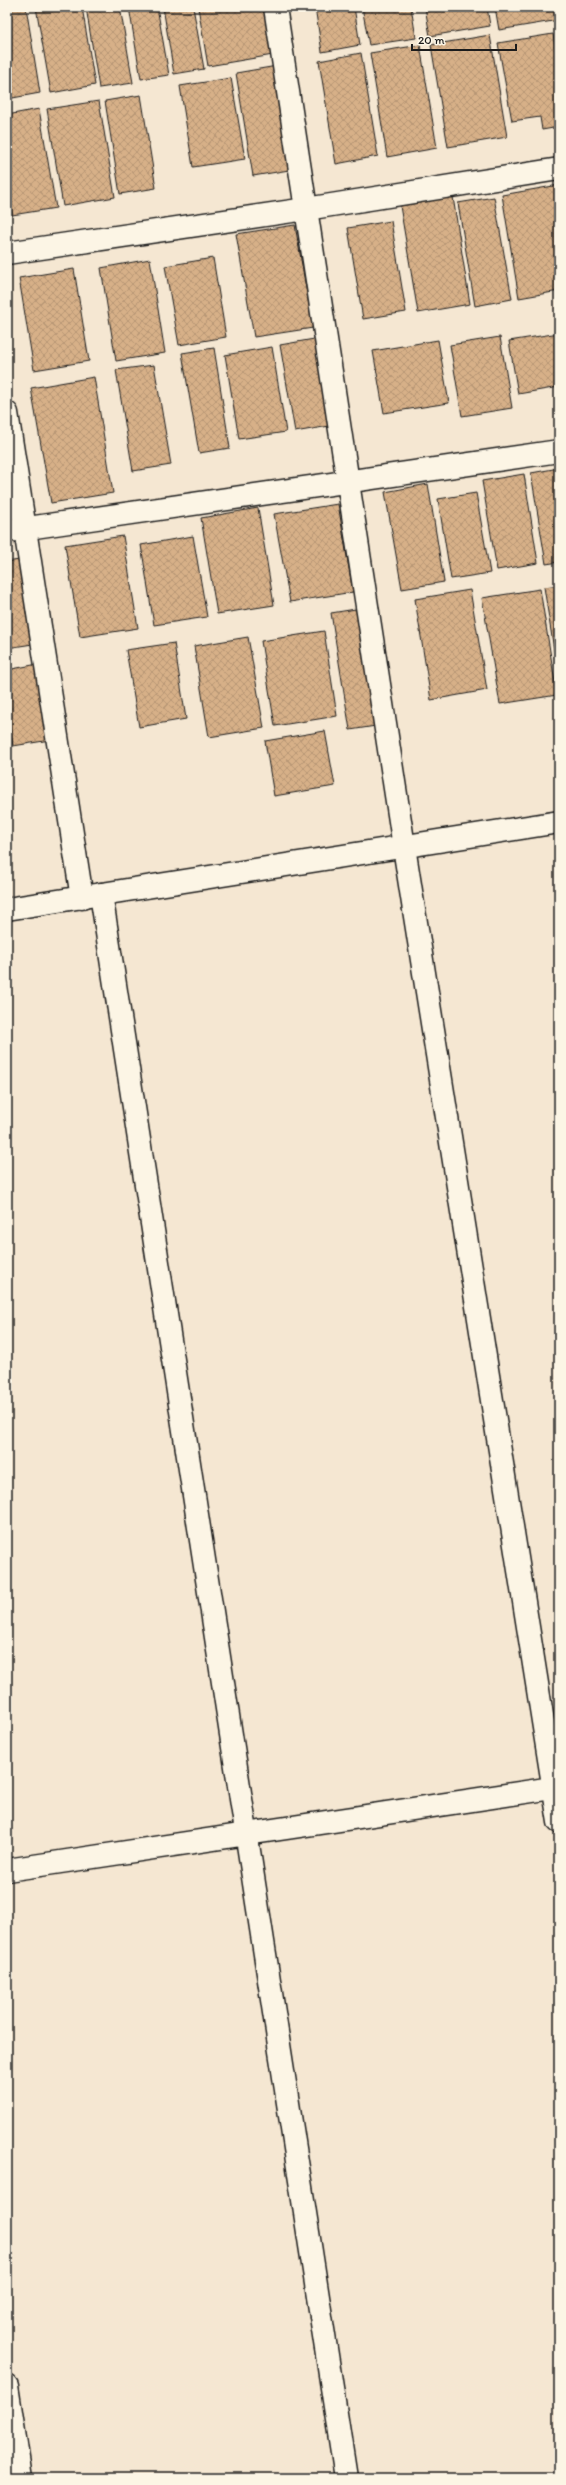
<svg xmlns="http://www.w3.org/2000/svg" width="566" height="2485" viewBox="0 0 566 2485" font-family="Itim,sans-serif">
  <defs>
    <pattern id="building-cross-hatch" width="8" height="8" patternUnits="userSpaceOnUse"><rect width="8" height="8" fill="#d7b088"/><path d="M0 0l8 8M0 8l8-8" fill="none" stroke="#b89775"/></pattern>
  </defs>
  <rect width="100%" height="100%" fill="#f5e7d2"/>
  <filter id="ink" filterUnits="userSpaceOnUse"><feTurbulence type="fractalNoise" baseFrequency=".025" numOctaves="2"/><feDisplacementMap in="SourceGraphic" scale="8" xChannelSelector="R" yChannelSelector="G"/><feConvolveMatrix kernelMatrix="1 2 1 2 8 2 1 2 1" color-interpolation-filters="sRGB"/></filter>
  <g filter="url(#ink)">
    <g fill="url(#building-cross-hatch)" stroke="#1c1c1c">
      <polygon points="7,7 26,7 40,93 7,99"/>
      <polygon points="36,7 82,7 95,85 51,93"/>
      <polygon points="86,7 120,7 133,83 99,88"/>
      <polygon points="129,7 157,7 169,75 141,79"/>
      <polygon points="163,7 193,7 204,69 174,74"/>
      <polygon points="198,7 265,7 273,55 208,66"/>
      <polygon points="315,7 354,7 360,45 322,52"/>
      <polygon points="362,7 411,7 416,38 369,45"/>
      <polygon points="425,7 487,7 490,26 430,36"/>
      <polygon points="495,7 559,7 559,20 499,30"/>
      <polygon points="553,34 559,72 559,127 542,130 540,117 512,121 498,43"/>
      <polygon points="490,35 507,137 448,147 431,45"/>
      <polygon points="420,45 437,148 387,157 370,53"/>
      <polygon points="361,53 378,156 336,164 319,61"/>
      <polygon points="277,66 295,169 253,176 236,73"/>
      <polygon points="231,78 245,159 193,167 180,86"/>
      <polygon points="141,95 156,188 120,194 105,101"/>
      <polygon points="99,101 115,197 63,206 47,109"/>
      <polygon points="39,109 56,208 12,215 7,186 7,115"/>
      <polygon points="559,185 559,291 519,298 502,195"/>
      <polygon points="453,197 470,304 418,313 400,206"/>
      <polygon points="494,197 512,299 475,306 458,203"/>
      <polygon points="391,221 406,312 363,319 348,228"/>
      <polygon points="295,225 313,328 254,337 236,234"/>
      <polygon points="213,258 226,337 179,345 165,266"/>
      <polygon points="150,259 165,353 116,361 101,268"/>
      <polygon points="74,269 89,361 34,370 19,278"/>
      <polygon points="559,333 559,387 518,394 509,341"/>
      <polygon points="500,337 512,408 462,416 450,345"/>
      <polygon points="320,338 335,425 295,432 280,345"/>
      <polygon points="438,340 449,403 384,413 373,351"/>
      <polygon points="272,347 286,432 239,439 225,355"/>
      <polygon points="214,348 230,448 199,453 182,353"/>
      <polygon points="154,365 171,465 133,471 116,370"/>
      <polygon points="94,377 113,493 51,503 31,388"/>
      <polygon points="559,468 559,562 546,564 531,473"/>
      <polygon points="524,474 538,563 497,570 482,481"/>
      <polygon points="428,484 444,582 402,589 385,492"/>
      <polygon points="476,493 490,573 451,579 438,499"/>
      <polygon points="338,504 353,592 290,602 274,514"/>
      <polygon points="258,508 274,605 217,614 201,518"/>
      <polygon points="123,536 138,628 80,637 65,545"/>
      <polygon points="193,536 207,617 154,625 141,545"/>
      <polygon points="25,559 39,643 7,648 7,562"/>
      <polygon points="559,585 559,669 557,669 544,587"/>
      <polygon points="540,589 557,695 500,704 482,598"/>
      <polygon points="470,590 487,690 431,700 415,599"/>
      <polygon points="362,608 382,725 350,730 331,613"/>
      <polygon points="324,631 337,716 275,726 261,641"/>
      <polygon points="248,637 264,728 209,737 194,646"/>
      <polygon points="174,643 186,719 139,727 126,650"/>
      <polygon points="38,664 50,740 13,746 7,711 7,670"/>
      <polygon points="325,731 335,786 274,796 265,741"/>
    </g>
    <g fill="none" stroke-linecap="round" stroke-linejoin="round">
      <g stroke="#1c1c1c" stroke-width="25">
        <g id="street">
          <polyline points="275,7 404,847 559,1822"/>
          <polyline points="7,253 306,209 559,169"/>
          <polyline points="7,413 82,898"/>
          <polyline points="7,531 559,451"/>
          <polyline points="101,894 346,2478"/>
          <polyline points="7,1870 559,1787"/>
          <polyline points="7,2386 21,2478"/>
        </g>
      </g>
      <g stroke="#1c1c1c" stroke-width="25">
        <polyline id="secondary" points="7,909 559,822"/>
      </g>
      <use href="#street" stroke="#fcf5e5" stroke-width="22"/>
      <use href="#secondary" stroke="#fcf5e5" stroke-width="22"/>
    </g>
  </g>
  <rect width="566" height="2485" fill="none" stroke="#fcf5e5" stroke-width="24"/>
  <rect x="12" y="12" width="542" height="2461" fill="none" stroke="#1c1c1c" stroke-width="1.5" filter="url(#ink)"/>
  <path d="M412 44v6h104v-6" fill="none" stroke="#1c1c1c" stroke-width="2"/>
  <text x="418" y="44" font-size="12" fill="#1c1c1c" stroke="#fcf5e5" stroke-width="3" paint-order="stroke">20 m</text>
</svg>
